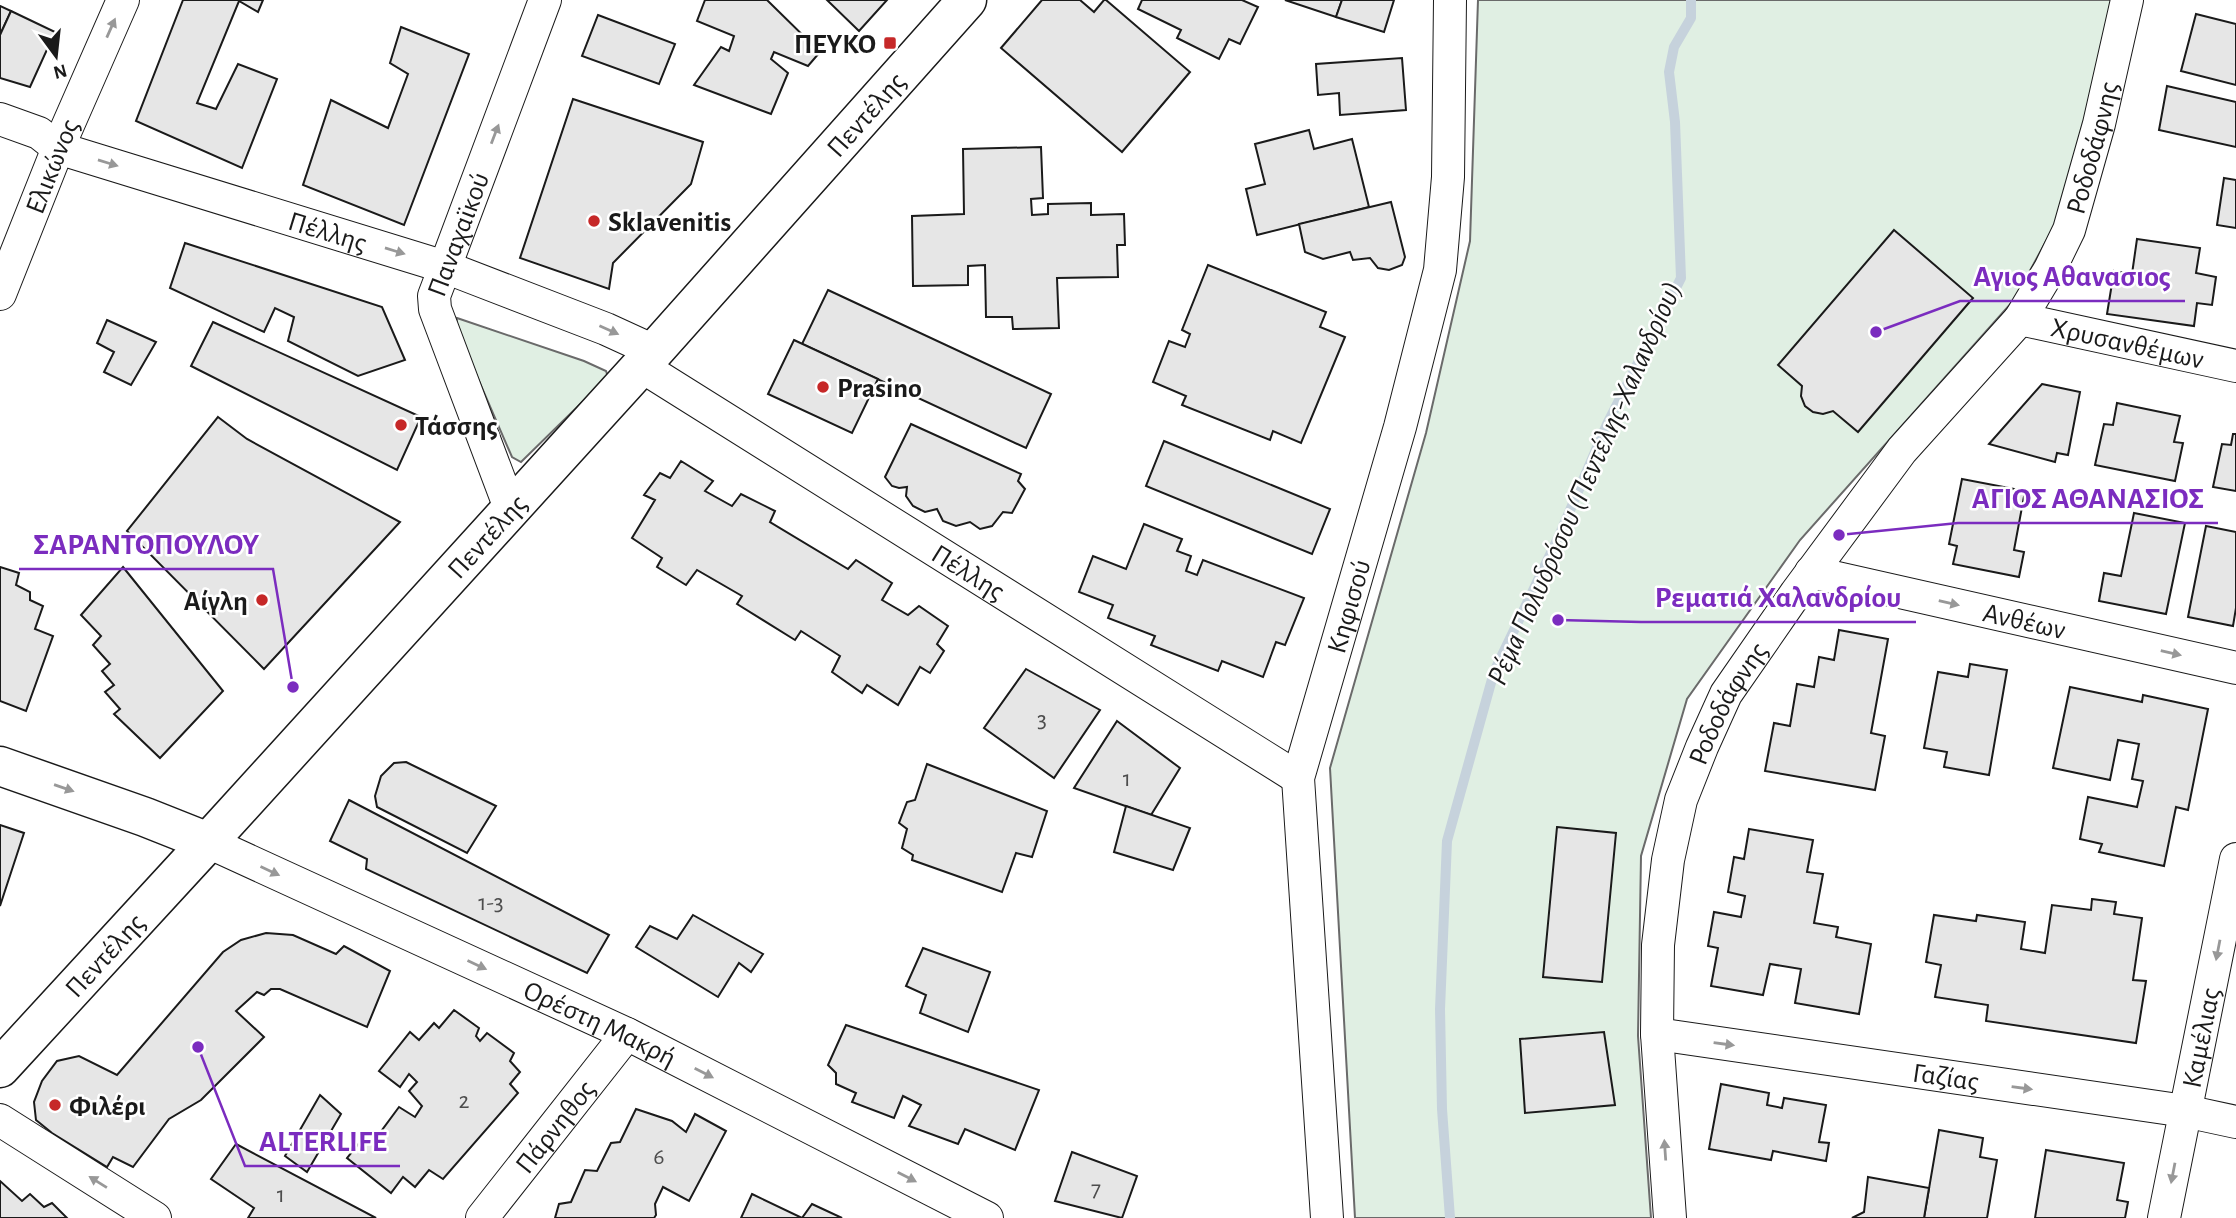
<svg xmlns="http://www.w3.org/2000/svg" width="2236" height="1218" viewBox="0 0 2236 1218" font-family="'Alegreya Sans',sans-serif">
  <rect width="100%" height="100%" fill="#fff"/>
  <g fill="#e0efe3" stroke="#6a6a6a" stroke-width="2">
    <polygon points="1478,0 2112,0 2069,199 2014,300 1800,540 1687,699 1641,856 1638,1036 1651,1218 1355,1218 1330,768 1426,433 1470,241"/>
    <polygon points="457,318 584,361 606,371 608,377 521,462 512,457 456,328"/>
  </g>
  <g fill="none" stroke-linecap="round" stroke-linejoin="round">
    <polyline stroke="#c6d2dc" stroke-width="10" points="1450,1218 1442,1109 1440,1009 1447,841 1494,672 1559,536 1607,424 1681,278 1675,122 1669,72 1674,47 1691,18 1691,0"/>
  </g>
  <g fill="#e6e6e6" stroke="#1a1a1a" stroke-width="2">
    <polygon points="183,0 263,0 258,12 239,1 197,103 216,109 238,64 277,79 242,168 136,121"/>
    <polygon points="705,0 767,0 820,52 808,66 774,52 771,59 788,73 771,114 694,85 721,47 729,51 734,36 697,21"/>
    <polygon points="827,0 887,0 859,31"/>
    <polygon points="1042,0 1080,0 1094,12 1104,0 1106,0 1190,72 1122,152 1001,48"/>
    <polygon points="1142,0 1242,0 1258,7 1240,44 1229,39 1219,59 1177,38 1181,30 1138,9"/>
    <polygon points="1285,0 1342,0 1336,17"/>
    <polygon points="1342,0 1394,0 1384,32 1336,17"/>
    <polygon points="0,6 11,11 0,35"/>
    <polygon points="11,11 55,32 30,87 0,78 0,35"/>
    <polygon points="2196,14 2236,24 2236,85 2181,71"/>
    <polygon points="598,15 675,44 659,84 582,56"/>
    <polygon points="401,27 469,54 404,225 303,185 331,100 388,128 408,74 390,63"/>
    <polygon points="1402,58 1406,110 1340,115 1339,93 1318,95 1316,64"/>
    <polygon points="2167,86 2236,102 2236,147 2159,130"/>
    <polygon points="573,99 703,142 691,184 613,263 609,289 520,258"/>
    <polygon points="1309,130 1314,149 1352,139 1369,207 1257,235 1246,189 1265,184 1255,144"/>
    <polygon points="1041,147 1043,198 1031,199 1032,215 1048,214 1048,204 1091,203 1091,215 1124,214 1125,245 1117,245 1118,277 1057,278 1059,328 1013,329 1012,317 986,317 985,265 968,266 968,285 913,286 912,216 964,214 963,149"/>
    <polygon points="2224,178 2236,180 2236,228 2217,225"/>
    <polygon points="1391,202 1405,257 1402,265 1389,270 1378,268 1370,258 1353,260 1350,252 1323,259 1305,252 1299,224"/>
    <polygon points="1894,230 1973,298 1858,432 1833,411 1823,414 1813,412 1805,406 1801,396 1802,386 1778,365"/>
    <polygon points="2137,239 2200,248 2196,273 2216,277 2212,305 2197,303 2194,326 2107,314 2114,271 2132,274"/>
    <polygon points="185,243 382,307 405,360 358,376 288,341 294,317 275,308 264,332 170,288"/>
    <polygon points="1208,265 1326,312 1320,327 1345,337 1301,443 1273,431 1270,440 1182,405 1186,396 1153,382 1169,341 1185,347 1190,334 1182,330"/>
    <polygon points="828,290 1051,394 1026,448 802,344"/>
    <polygon points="107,320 156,342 131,385 104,372 114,352 97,343"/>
    <polygon points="213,322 421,417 397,470 191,366"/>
    <polygon points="794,340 878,379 852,433 768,394"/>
    <polygon points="2042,384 2080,392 2068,455 2057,453 2055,462 1989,444"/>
    <polygon points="2117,403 2180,416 2174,442 2183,443 2175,481 2095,465 2104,424 2113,425"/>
    <polygon points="218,417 247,439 400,522 264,669 127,531"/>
    <polygon points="911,424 1021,474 1018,481 1025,489 1012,513 1003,512 992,526 980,529 970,522 956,526 943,521 937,509 925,512 913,506 906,496 907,487 899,488 892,486 885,477"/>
    <polygon points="2233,434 2236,434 2236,491 2213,487 2222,444 2231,445"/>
    <polygon points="1164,441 1330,509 1312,554 1146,486"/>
    <polygon points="681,461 713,481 705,491 732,506 741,494 775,511 770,522 848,569 856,560 892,583 882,600 908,615 919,606 948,626 937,644 944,651 930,673 920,667 898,705 867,685 862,693 832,672 840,656 801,631 795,640 737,604 742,596 697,570 686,585 657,567 662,558 632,538 655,500 644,495 660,473 670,478"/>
    <polygon points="1962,479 2025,491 2014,550 2024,552 2019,577 1953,564 1957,546 1949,544"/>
    <polygon points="2134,513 2185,523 2166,614 2099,601 2104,573 2121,576"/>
    <polygon points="1144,524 1182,539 1177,551 1191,556 1186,571 1197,575 1203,560 1304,598 1285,645 1276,642 1263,677 1222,661 1218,671 1151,645 1155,636 1108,618 1113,605 1079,592 1093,556 1126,569"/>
    <polygon points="2206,526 2236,532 2236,608 2233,626 2188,617"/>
    <polygon points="0,567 19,573 16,585 30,592 30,600 43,606 35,629 53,636 26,711 0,701"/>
    <polygon points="123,567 223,691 160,758 114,714 120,709 105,692 114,685 102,671 110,664 93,645 101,636 81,615"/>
    <polygon points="1839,630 1888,639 1871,733 1885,736 1875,790 1765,771 1774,723 1790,726 1797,684 1814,687 1819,657 1834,660"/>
    <polygon points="1970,664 2007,670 1989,775 1944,767 1947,752 1924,748 1938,672 1968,677"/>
    <polygon points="1026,669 1100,710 1054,778 984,728"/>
    <polygon points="2070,687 2142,702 2143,695 2208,709 2188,810 2176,807 2164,866 2099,852 2102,844 2080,839 2088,797 2137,807 2143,781 2132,779 2139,744 2118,740 2110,780 2053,768"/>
    <polygon points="1117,721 1180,768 1151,815 1074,788"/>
    <polygon points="406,762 496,806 467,853 377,807 375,796 381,776 394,763"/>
    <polygon points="927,764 1047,811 1032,857 1016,853 1002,892 912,860 913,855 902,848 907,829 899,823 907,802 915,800"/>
    <polygon points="349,800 609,935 587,973 366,869 367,859 330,841"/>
    <polygon points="1126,806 1190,828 1173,870 1114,852"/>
    <polygon points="0,825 24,833 0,906"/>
    <polygon points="1557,827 1616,833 1602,982 1543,977"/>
    <polygon points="1749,829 1813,840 1807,872 1823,874 1814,923 1838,927 1836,937 1871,944 1859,1014 1795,1003 1801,969 1770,964 1763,995 1711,986 1718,948 1708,946 1714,912 1741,917 1745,896 1728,892 1734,857 1744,859"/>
    <polygon points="2092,899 2116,902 2114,914 2142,918 2133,980 2146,981 2136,1043 1986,1021 1988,1005 1935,997 1941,965 1926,962 1934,915 1976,921 1977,915 2025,922 2021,949 2045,953 2052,905 2091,910"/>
    <polygon points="693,915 763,954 751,972 739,963 718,997 636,947 650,926 677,939"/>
    <polygon points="266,933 293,935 336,954 344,946 390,971 367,1027 280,989 271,989 264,995 257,992 236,1011 264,1037 201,1100 169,1119 133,1167 113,1157 107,1167 52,1133 36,1120 34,1102 42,1081 57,1061 79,1056 117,1075 223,952 241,940"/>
    <polygon points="923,948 990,972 968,1032 920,1013 926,995 906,986"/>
    <polygon points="454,1010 479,1028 476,1036 480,1041 487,1033 514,1053 510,1061 520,1072 510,1084 518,1093 443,1179 429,1170 415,1187 403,1177 391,1193 347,1158 364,1137 379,1134 399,1107 415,1117 422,1106 409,1091 417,1082 409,1074 400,1087 379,1071 410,1032 419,1040 434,1023 439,1028"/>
    <polygon points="846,1025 1039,1090 1015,1150 965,1129 958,1144 909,1126 921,1105 903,1096 894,1118 852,1102 856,1093 836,1084 836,1073 828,1065"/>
    <polygon points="1604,1032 1615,1105 1525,1113 1520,1039"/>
    <polygon points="1721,1084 1769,1093 1767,1105 1782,1108 1784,1098 1826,1105 1819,1142 1829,1143 1826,1161 1773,1151 1771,1160 1709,1149"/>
    <polygon points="320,1095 341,1114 307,1172 285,1156"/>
    <polygon points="636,1109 672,1121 686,1132 695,1114 726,1131 689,1201 663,1187 655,1204 656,1215 654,1218 555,1218 559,1204 571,1202 585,1170 597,1171 611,1143 620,1142"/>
    <polygon points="1939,1130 1983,1138 1980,1157 1997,1160 1987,1218 1924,1218"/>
    <polygon points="236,1144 376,1218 248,1218 254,1208 211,1179"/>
    <polygon points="2046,1150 2124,1163 2117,1200 2128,1202 2125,1218 2035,1218"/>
    <polygon points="1072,1152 1137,1176 1122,1218 1055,1201"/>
    <polygon points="1868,1177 1929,1188 1924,1218 1852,1218 1864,1212"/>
    <polygon points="0,1181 22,1201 30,1194 44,1207 52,1203 67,1218 0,1218"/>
    <polygon points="752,1194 802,1218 741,1218"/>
    <polygon points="812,1204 842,1218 802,1218"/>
  </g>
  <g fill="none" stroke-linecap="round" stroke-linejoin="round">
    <g stroke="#1a1a1a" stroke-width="34">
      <g id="street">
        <path id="s1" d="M0,119L39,133L58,148L445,267L606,329L654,351"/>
        <path id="s2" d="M0,294L58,148L123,0"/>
        <path id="s3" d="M2020,319L2236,366"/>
        <path id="s4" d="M641,366L1298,778"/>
        <path id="s5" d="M510,508L435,309L434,296L445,267L545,0"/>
        <path id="s6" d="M1811,572L2236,668"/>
        <path id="s7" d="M208,842L627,1034L987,1218"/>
        <path id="s8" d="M1657,1034L2185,1111L2236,1122"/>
        <polyline points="0,1120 155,1218"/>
        <path id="s9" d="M482,1218L627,1034"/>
        <path id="s10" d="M1327,1218L1298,778L1400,427L1440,270L1448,177L1450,0"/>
        <path id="s11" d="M1670,1218L1657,1034L1658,945L1668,860L1681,800L1702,747L1726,694L1796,593L1902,450L2020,319L2050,269L2069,230L2099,124L2127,0"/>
        <path id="s12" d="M2164,1218L2236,859"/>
      </g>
    </g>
    <g stroke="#1a1a1a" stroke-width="41">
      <g id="secondary">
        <polyline points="0,766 145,817 208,842"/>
        <path id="s13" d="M0,1068L208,842L641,366L967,0"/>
      </g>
    </g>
    <use href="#street" stroke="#fff" stroke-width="32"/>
    <use href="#secondary" stroke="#fff" stroke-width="38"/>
  </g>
  <defs><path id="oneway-solid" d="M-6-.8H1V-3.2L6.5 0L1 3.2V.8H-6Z" transform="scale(1.75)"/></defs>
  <g fill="#989898">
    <use href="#oneway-solid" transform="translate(111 28) rotate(-66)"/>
    <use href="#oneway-solid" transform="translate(495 134) rotate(-69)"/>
    <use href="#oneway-solid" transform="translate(108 163) rotate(17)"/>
    <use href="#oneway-solid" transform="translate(395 251) rotate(17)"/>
    <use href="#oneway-solid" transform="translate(609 330) rotate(24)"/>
    <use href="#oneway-solid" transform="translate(1949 603) rotate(13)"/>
    <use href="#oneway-solid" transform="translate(2171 653) rotate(13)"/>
    <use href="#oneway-solid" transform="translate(64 788) rotate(19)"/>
    <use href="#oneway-solid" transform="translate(270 871) rotate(25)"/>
    <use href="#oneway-solid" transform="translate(2218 950) rotate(101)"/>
    <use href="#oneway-solid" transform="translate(477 965) rotate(25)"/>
    <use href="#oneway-solid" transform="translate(1724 1044) rotate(8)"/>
    <use href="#oneway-solid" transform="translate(704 1073) rotate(27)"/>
    <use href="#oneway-solid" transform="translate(2022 1088) rotate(8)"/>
    <use href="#oneway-solid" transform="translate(1665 1150) rotate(-94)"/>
    <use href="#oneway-solid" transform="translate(2173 1173) rotate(101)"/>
    <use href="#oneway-solid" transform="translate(907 1177) rotate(27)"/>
    <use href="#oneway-solid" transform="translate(98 1182) rotate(-148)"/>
  </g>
  <g fill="#c62828" stroke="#fff" stroke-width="2.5">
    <rect x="883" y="36" width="14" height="14" rx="3.5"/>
    <circle cx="594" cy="221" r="7"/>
    <circle cx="823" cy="387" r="7"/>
    <circle cx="401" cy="425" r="7"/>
    <circle cx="262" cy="600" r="7"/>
    <circle cx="55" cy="1105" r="7"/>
  </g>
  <g text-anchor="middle" stroke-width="5" stroke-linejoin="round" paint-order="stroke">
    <g font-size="24" fill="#4d4d4d">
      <text x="1042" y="727">3</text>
      <text x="1127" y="786">1</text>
      <text x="491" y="910">1-3</text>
      <text x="464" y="1108">2</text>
      <text x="659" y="1164">6</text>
      <text x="1096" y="1196">7</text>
      <text x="281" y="1202">1</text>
    </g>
    <g font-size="28" font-weight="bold" fill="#1a1a1a" stroke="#fff" text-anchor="start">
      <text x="876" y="53" text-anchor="end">ΠΕΥΚΟ</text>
      <text x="608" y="231">Sklavenitis</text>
      <text x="837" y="397">Prasino</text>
      <text x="415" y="435">Τάσσης</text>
      <text x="248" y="610" text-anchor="end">Αίγλη</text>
      <text x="69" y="1115">Φιλέρι</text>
    </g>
    <g font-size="28" fill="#1a1a1a" stroke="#fff">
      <text dy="10" stroke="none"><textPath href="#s13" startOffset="1288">Πεντέλης</textPath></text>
      <text dy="10" stroke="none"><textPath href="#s11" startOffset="1200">Ροδοδάφνης</textPath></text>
      <text dy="10" stroke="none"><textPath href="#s2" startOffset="138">Ελικώνος</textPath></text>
      <text dy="10" stroke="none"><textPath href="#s1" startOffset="348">Πέλλης</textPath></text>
      <text dy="10" stroke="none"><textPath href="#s5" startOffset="292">Παναχαϊκού</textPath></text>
      <text dy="10" stroke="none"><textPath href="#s3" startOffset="110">Χρυσανθέμων</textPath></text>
      <text dy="10" stroke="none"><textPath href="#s13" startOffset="721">Πεντέλης</textPath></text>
      <text dy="10" stroke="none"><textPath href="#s4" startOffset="387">Πέλλης</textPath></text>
      <text dy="10" stroke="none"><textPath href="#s10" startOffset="620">Κηφισού</textPath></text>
      <text dy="10" stroke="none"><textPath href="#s6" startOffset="219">Ανθέων</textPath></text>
      <text dy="10" stroke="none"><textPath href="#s11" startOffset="528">Ροδοδάφνης</textPath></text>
      <text dy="10" stroke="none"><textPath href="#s13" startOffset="154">Πεντέλης</textPath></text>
      <text dy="10" stroke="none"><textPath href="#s7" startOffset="432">Ορέστη Μακρή</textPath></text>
      <text dy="10" stroke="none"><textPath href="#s12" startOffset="184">Καμέλιας</textPath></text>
      <text dy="10" stroke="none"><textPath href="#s8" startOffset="292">Γαζίας</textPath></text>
      <text dy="10" stroke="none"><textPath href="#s9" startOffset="117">Πάρνηθος</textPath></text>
    </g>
    <g font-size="30" font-style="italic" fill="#1a1a1a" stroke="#fff">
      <text transform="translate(1584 483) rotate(-66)" y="10">Ρέμα Πολυδρόσου (Πεντέλης-Χαλανδρίου)</text>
    </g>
  </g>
  <path fill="none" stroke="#7b2cbf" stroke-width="2.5" d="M1876 332L1960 301H2185M1839 535L1958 523H2218M293 687L273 569H19M1558 620L1641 622H1916M198 1047L245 1166H400"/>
  <g fill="#7b2cbf" stroke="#fff" stroke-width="2.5">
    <circle cx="1876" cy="332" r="7"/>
    <circle cx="1839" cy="535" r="7"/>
    <circle cx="293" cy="687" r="7"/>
    <circle cx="1558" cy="620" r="7"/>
    <circle cx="198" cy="1047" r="7"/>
  </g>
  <g font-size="30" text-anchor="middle" font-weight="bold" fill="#7b2cbf" stroke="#fff" stroke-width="5" stroke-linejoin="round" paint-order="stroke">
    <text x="2072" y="286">Αγιος Αθανασιος</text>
    <text x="2088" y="508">ΑΓΙΟΣ ΑΘΑΝΑΣΙΟΣ</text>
    <text x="146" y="554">ΣΑΡΑΝΤΟΠΟΥΛΟΥ</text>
    <text x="1778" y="607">Ρεματιά Χαλανδρίου</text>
    <text x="323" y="1151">ALTERLIFE</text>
  </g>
  <g transform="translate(56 56) rotate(165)" stroke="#ffffff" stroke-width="5" paint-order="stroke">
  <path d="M0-5L12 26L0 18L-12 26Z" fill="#1a1a1a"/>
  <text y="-10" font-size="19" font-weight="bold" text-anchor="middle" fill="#1a1a1a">N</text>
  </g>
</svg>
